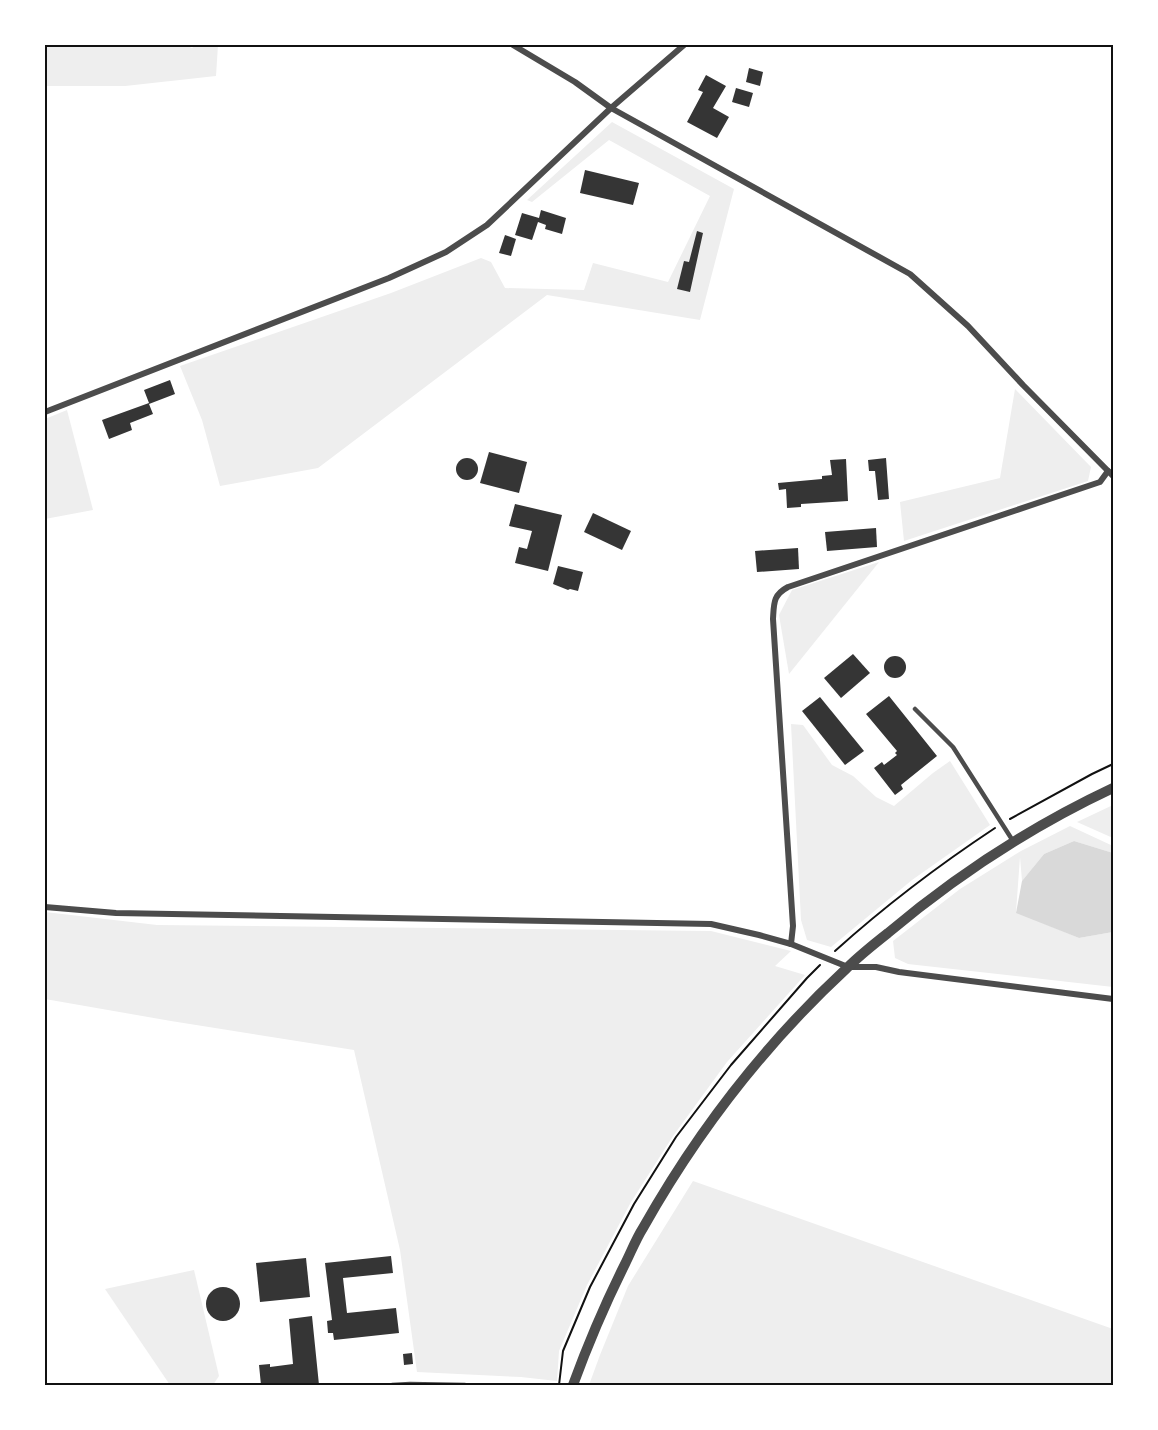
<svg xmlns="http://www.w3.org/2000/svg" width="1158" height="1430" viewBox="0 0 1158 1430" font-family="Signika,sans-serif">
  <rect width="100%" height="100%" fill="#fff"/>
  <g fill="#eee">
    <polygon points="45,45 185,45 192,48 196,45 218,45 216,76 125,86 45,86"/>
    <polygon points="612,122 734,189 700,320 547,295 318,468 220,486 202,420 180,366 391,293 481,258 491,262 505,288 584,290 593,263 668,282 710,196 609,140 532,202 527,200"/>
    <polygon points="1015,389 1091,467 1088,481 904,541 900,502 1000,478"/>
    <polygon points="67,410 93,510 45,519 45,419"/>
    <polygon points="879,562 789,674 779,615 792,590"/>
    <polygon points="791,724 803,725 832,765 853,776 876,797 894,806 933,773 950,761 990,825 912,880 831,947 807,940 801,920"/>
    <polygon points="1113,805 1113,838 1077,822"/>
    <polygon points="1070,826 1113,846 1113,853 1074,841 1044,854 1022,881 1020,857 1016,912 1079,938 1113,932 1113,987 908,964 895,958 893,941 960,889 1021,851"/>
    <polygon points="45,912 157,925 711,931 791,951 775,966 805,975 727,1062 673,1136 631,1202 587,1285 559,1351 557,1381 521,1377 417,1372 400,1250 354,1050 171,1021 45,999"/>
    <polygon points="693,1181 1113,1329 1113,1385 589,1385 600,1355 628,1286"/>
    <polygon points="194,1270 219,1376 213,1385 170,1385 105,1289"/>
  </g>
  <polygon fill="#d9d9d9" points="1074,841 1113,853 1113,932 1079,938 1016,913 1022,881 1044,854"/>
  <g fill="#353535">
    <polygon points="749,68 763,72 760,86 746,82"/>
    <polygon points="706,75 726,86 713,108 729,117 717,138 687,122 703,92 698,90"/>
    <polygon points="736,88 753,93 749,107 732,102"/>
    <polygon points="585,170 639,183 633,205 580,193"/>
    <polygon points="541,210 566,218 562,234 545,229 546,225 538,222 532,240 515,235 522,213 539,218"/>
    <polygon points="697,231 703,233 690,292 677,289 684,261 689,262"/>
    <polygon points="505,235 516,239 511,256 499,253"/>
    <polygon points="170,380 175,394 149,404 153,414 130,423 132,430 109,439 102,420 149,403 144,390"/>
    <polygon points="489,452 527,462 519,493 480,483"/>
    <polygon points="886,458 889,499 878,500 875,471 869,471 868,460"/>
    <circle cx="467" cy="469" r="11"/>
    <polygon points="846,459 848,501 801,504 801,507 787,508 786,489 779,490 778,483 822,479 822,476 832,475 830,460"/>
    <polygon points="515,504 562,515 548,571 515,563 519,547 527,549 532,531 509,526"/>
    <polygon points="593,513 631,531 622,550 584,532"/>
    <polygon points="876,528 877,547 827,551 825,532"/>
    <polygon points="798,548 799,569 757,572 755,551"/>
    <polygon points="558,566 583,572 578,591 570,589 568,590 553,584"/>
    <polygon points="853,654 870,673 841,698 824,678"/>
    <circle cx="895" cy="667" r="11"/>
    <polygon points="889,696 937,756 901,785 903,789 895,795 874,768 882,762 884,765 897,755 895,753 897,751 866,714"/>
    <polygon points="820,697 864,751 845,765 802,711"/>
    <polygon points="391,1256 393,1273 343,1278 347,1313 396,1308 399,1333 334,1340 333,1333 328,1333 327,1321 332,1320 325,1263"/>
    <polygon points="306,1258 310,1297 260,1302 256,1263"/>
    <circle cx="223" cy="1304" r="17"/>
    <polygon points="312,1316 319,1385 261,1385 259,1365 270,1364 270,1367 293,1364 289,1319"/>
    <polygon points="412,1353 413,1364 404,1365 403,1354"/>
  </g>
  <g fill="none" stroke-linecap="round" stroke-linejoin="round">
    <g stroke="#111" stroke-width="2">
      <polyline points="1010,819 1092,774 1113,764"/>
      <path d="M835,951C885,906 939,865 995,828"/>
      <polyline points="559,1385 563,1351 590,1287 634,1204 676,1137 731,1065 807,978 820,965"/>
    </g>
    <g stroke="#4c4c4c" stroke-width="4.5">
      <polyline points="915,709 953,747 1013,841"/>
      <polyline points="392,1385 410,1384 465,1385"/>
    </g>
    <g stroke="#4c4c4c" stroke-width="6">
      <polyline points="513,45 575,82 611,108 910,274 968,326 1023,385 1113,476"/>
      <polyline points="45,412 389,278 446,252 487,225 611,108 684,45"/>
      <polyline points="45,907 116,913 711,924 759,935 791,944 848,967 876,967 899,972 1113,999"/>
      <path d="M791,944L793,926L773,619C774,603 773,595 788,587L1100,482L1108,471"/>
    </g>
    <path stroke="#4c4c4c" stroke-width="10" d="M573,1385C588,1344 605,1304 625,1264C631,1252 636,1239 643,1228C697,1132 766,1043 847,968C860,955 874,944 888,933C957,875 1032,826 1113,788"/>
  </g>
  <rect width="1158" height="1430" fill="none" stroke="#ffffff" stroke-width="93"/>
  <rect x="46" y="46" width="1066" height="1338" fill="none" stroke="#111" stroke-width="2"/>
</svg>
